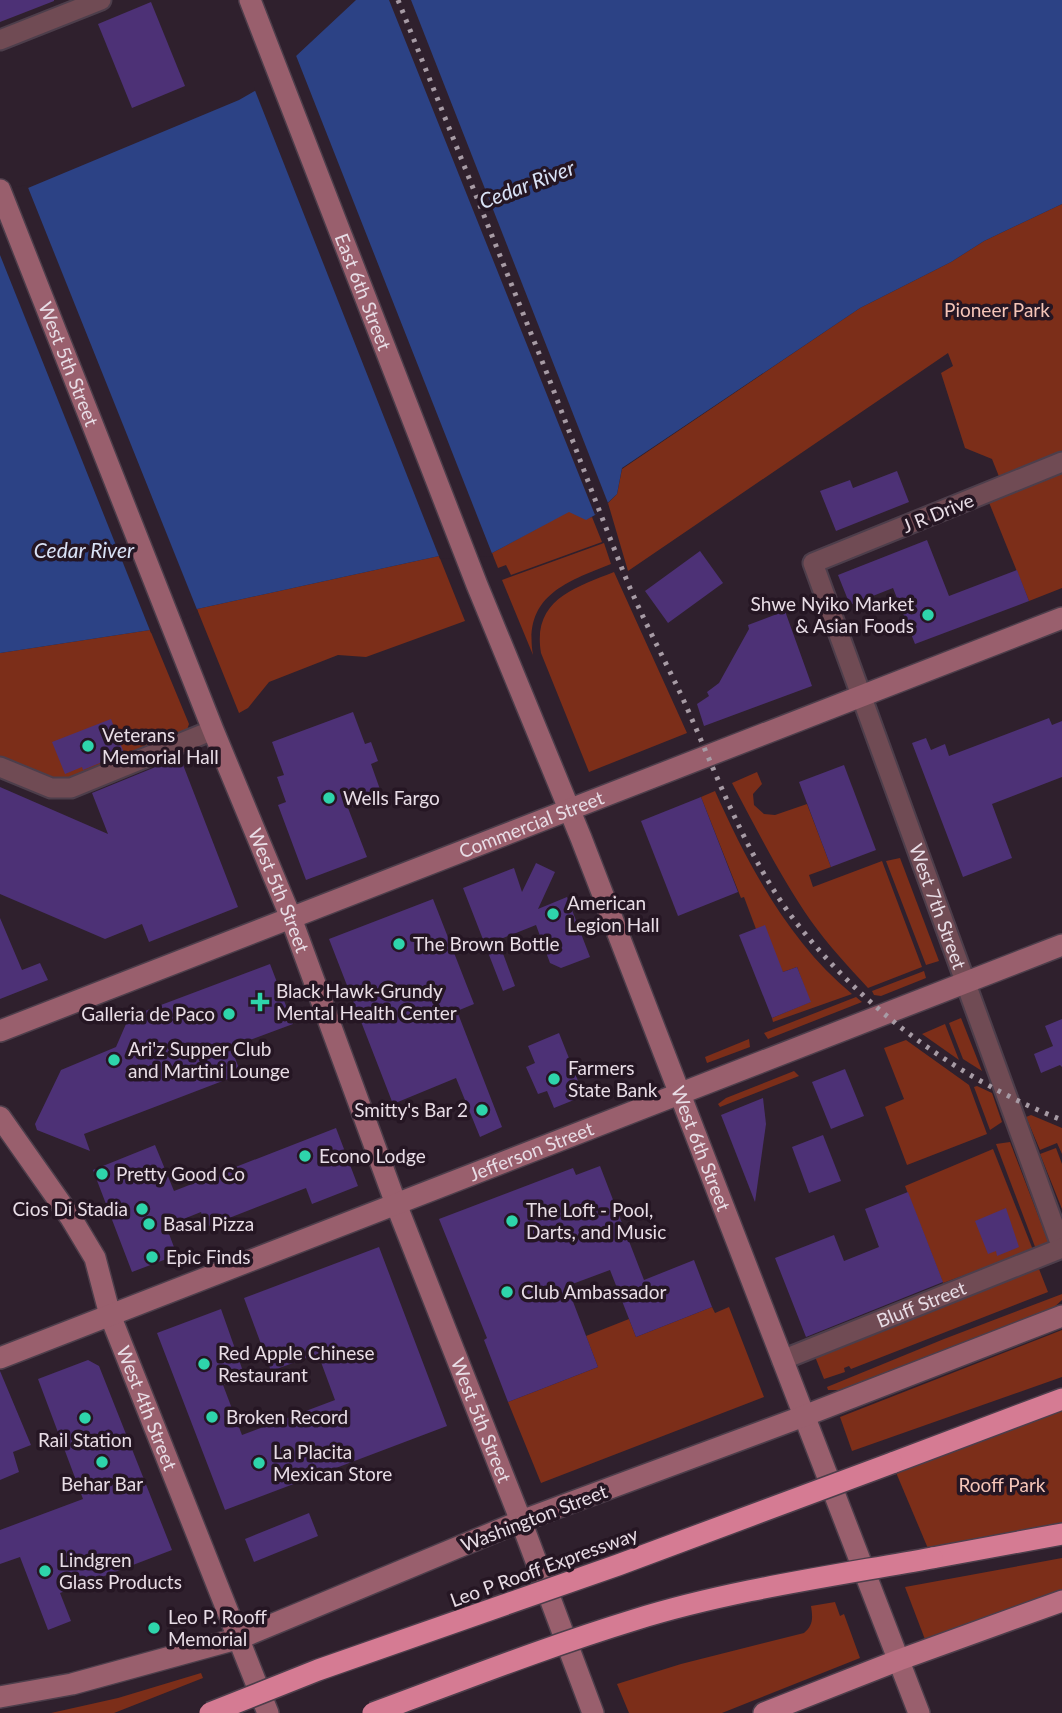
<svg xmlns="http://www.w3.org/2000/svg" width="1062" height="1713" viewBox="0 0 1062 1713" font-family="Lato,sans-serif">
  <rect width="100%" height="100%" fill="#2f202d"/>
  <g fill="#7c2e19">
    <polygon points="1062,204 1062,453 1000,479 992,459 965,448 941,373 953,366 948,353 628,571 608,503 617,494 622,469 860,308 951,262 984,241"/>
    <polygon points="1062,468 1062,588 1029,601 988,500"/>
    <polygon points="569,511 586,519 592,517 602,542 511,575 506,565 498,568 492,553"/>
    <path d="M604,543L611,564C566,582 523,596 533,655L502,580Z"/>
    <polygon points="439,556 465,621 366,657 338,655 269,682 248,708 239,713 197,609"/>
    <path d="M614,572L687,733L589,772L541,653C532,600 574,588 614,572Z"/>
    <path d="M150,630L189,724L187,730L182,735L71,778C46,783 22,767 0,757V653Z"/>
    <path d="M757,772L762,784L753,794L754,805L764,814L775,815L807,804L831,867L809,875L813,887L882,861L922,967L868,988C848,966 828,945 811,921C781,878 757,830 732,783Z"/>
    <path d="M715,791C748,865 789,942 852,994L773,1022L772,1018L810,1002L797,967L783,972L756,929L744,897L741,898L701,797Z"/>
    <polygon points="900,858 939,961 926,965 886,861"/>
    <polygon points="924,971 926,978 881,996 874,995 872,991"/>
    <polygon points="856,997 862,1002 768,1039 764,1033"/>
    <polygon points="961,1018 982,1071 963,1059 949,1023"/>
    <polygon points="945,1024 959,1060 922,1034"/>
    <polygon points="749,1039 750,1047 707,1063 705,1057"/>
    <polygon points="906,1040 969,1085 987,1134 907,1165 885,1107 904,1099 884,1048"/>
    <polygon points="794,1071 799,1076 720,1107 718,1104 726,1098"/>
    <polygon points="977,1086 992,1093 1002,1122 990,1130 974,1087"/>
    <polygon points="1031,1115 1062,1128 1062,1154 1057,1143 1040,1150 1026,1117"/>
    <polygon points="1010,1142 1049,1244 1037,1252 996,1144"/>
    <polygon points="1056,1148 1062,1164 1062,1209 1040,1154"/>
    <polygon points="993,1149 1033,1250 943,1283 905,1186"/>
    <polygon points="1039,1269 1048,1292 851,1369 849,1366 844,1368 845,1372 824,1379 814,1354"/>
    <polygon points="1062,1294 1062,1300 1052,1309 840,1390 828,1390 827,1387 944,1339"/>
    <polygon points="712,1307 715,1313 729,1307 764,1397 541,1483 508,1402 598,1367 586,1336 629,1319 636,1337"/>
    <polygon points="1062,1330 1062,1377 852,1451 840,1417"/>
    <polygon points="1062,1398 1062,1534 932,1558 892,1463"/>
    <polygon points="1062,1558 1062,1593 926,1642 905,1587"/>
    <path d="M835,1602L840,1616L844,1614L860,1658L722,1713H629L617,1684L681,1664L804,1633C813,1625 813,1619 811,1606Z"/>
    <polygon points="201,1673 203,1678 114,1713 51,1713 118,1698"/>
  </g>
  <polygon fill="#2c4285" points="356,0 1062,0 1062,204 984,241 951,262 860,308 622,468 617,494 595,515 586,520 569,512 492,553 439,556 197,609 150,630 0,653 0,194 28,188 239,100 265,85"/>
  <g fill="#2f202d">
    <polygon points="389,0 411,0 608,503 595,515"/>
    <polygon points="295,53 493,556 440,559 254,88"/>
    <polygon points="27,185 198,612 151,633 0,255 0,190"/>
  </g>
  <g fill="#4d3176">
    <polygon points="0,0 54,0 54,1 0,22"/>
    <polygon points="151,2 185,86 132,108 98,24"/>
    <polygon points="897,471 909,502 836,531 820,491 850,480 853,488"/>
    <polygon points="927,540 949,596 1017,570 1029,601 915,644 893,588 850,605 838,575"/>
    <polygon points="700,551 723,583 668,623 645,591"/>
    <polygon points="785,611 812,686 704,726 697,704 709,696 707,692 719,683 749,629 748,625"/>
    <polygon points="353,712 365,744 371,742 378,761 371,764 382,795 348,808 367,857 306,880 278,805 286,802 277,777 284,775 272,742"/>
    <polygon points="1049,718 1052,725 1062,721 1062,777 992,804 1012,858 963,877 912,743 926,738 931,750 945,744 949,756"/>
    <polygon points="111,719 124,753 83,770 82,767 65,774 52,742"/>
    <polygon points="180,757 238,907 149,942 142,924 105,939 0,894 0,787 108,834 92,793"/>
    <polygon points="844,765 876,850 831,867 799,782"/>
    <polygon points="701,797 738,892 678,916 641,821"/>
    <polygon points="536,863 555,872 538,909 567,897 590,957 561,968 550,963 536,925 516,933 498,940 515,986 503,991 463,888 514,868 522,892"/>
    <polygon points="433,899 474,1004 457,1011 502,1127 480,1137 456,1078 393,1104 329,939"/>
    <polygon points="0,918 22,970 40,963 48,980 0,999"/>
    <polygon points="765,925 783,972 797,967 811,1002 772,1018 739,935"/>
    <polygon points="270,964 293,1024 231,1047 241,1074 84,1134 90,1151 37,1130 35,1124 61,1070 116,1047 129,1017"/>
    <polygon points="1062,1019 1062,1067 1060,1065 1041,1073 1034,1054 1053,1046 1045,1026"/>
    <polygon points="559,1033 584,1096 554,1108 547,1091 538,1094 526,1067 535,1063 528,1046"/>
    <polygon points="845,1069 864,1116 831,1129 812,1082"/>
    <polygon points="763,1098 766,1124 755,1202 721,1115"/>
    <polygon points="336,1128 358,1186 312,1204 306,1188 206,1227 201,1212 166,1226 177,1255 132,1272 93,1170 155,1145 174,1191"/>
    <polygon points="823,1135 841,1181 809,1193 792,1147"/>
    <polygon points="600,1166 644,1280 694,1260 712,1307 636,1337 610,1270 567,1286 598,1367 508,1402 484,1340 487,1338 439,1219 573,1168 576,1175"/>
    <polygon points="908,1192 943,1282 806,1337 775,1258 834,1235 844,1261 879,1247 865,1209"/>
    <polygon points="1006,1208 1019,1247 997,1256 996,1251 988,1254 975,1221"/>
    <polygon points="379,1247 447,1426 225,1510 157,1333 221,1309 245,1377 223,1385 242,1435 335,1400 318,1354 271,1371 244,1298"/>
    <polygon points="88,1360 99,1366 172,1550 60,1593 71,1621 48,1630 20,1557 0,1564 0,1530 83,1499 38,1379"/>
    <polygon points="0,1371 31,1445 13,1452 19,1472 0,1480"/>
    <polygon points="309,1513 318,1536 254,1562 245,1539"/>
  </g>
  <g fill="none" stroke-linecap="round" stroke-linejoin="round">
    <g stroke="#4d3e4b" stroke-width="23">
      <g id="street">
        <polyline points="0,40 101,0"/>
        <path id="s1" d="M1062,462L813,563L1062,1248"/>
        <polyline points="0,767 51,788 71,788 213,730"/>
        <path id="s2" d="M782,1360L1062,1248"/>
      </g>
    </g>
    <g stroke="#4d3e4b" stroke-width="24">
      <g id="secondary">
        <path id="s3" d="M250,0L477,585L581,838L919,1713"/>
        <path id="s4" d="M0,190L213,730L291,918L396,1204L521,1521L593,1713"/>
        <path id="s5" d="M0,1031L1062,618"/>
        <path id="s6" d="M0,1117L71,1218L95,1258L110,1315L268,1713"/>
        <path id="s7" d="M0,1358L1062,945"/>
        <polyline points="0,1697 72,1684 240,1638 521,1521 804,1416 1062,1316"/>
      </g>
    </g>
    <g stroke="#4d3e4b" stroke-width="24">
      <polyline id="primary" points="764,1713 899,1660 1062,1601"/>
    </g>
    <g stroke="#4d3e4b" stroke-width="24">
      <g id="highway">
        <polyline points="892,1463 1062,1399"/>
        <polyline points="932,1558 1062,1534"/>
      </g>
    </g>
    <use href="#street" stroke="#704b54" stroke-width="19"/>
    <use href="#secondary" stroke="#995f6d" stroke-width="21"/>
    <use href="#primary" stroke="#b96e81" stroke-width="21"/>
    <use href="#highway" stroke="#d57b93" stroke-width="21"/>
    <path stroke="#a79ba5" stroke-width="5" stroke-dasharray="3.5 7" stroke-linecap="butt" d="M398,0C448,125 498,251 548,376C573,441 597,506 623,571C640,614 663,656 683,699C716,772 746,857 795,921C864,1010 958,1079 1062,1120"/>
    <g stroke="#4d3e4b" stroke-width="24" stroke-linecap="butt">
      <g id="highway-bridge">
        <polyline points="210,1713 318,1670 618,1565 892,1463"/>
        <path d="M373,1713C460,1681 546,1647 634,1620C730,1590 833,1576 932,1558"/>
      </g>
    </g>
    <use href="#highway-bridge" stroke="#d57b93" stroke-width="21"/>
  </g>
  <g fill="#2ed4ab" stroke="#251623" stroke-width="2.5">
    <circle cx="928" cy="615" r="7"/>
    <circle cx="88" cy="746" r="7"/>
    <circle cx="329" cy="798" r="7"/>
    <circle cx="553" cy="914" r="7"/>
    <circle cx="399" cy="944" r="7"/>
    <path d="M256.5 991.5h7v7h7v7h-7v7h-7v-7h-7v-7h7z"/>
    <circle cx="229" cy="1014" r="7"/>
    <circle cx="114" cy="1060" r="7"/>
    <circle cx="554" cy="1079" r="7"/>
    <circle cx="482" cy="1110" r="7"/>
    <circle cx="305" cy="1156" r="7"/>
    <circle cx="102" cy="1174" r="7"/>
    <circle cx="142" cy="1209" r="7"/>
    <circle cx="512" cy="1221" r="7"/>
    <circle cx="149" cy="1224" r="7"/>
    <circle cx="152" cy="1257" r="7"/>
    <circle cx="507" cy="1292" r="7"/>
    <circle cx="204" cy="1364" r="7"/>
    <circle cx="212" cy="1417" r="7"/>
    <circle cx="85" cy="1418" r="7"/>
    <circle cx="102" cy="1462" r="7"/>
    <circle cx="259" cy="1463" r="7"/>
    <circle cx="45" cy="1571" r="7"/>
    <circle cx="154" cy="1628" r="7"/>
  </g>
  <g text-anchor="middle" stroke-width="7" stroke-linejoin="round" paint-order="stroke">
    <g font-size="19" fill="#e8dde6" stroke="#251623">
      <text dy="7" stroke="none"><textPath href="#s3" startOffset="313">East 6th Street</textPath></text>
      <text dy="7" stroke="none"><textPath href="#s4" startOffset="187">West 5th Street</textPath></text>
      <text transform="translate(938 513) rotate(-22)" y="7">J R Drive</text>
      <text dy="7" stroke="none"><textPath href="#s5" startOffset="570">Commercial Street</textPath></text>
      <text dy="7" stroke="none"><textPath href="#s4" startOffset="754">West 5th Street</textPath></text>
      <text dy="7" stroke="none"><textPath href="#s1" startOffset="634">West 7th Street</textPath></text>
      <text dy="7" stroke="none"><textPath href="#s3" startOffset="1234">West 6th Street</textPath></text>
      <text dy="7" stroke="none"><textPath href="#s7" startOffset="570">Jefferson Street</textPath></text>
      <text dy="7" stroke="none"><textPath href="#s2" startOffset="150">Bluff Street</textPath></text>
      <text dy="7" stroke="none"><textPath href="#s6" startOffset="329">West 4th Street</textPath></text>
      <text dy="7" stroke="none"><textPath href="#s4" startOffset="1321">West 5th Street</textPath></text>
      <text transform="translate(534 1518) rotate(-21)" y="7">Washington Street</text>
      <text transform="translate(544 1567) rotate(-20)" y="7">Leo P Rooff Expressway</text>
    </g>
    <g font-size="19" fill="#f5c5b8" stroke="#251623">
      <text x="997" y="317">Pioneer Park</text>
      <text x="1002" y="1492">Rooff Park</text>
    </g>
    <g font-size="19" fill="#e8dde6" stroke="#251623" text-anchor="start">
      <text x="914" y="611" text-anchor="end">Shwe Nyiko Market<tspan x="914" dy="22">&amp; Asian Foods</tspan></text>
      <text x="102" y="742">Veterans<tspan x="102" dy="22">Memorial Hall</tspan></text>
      <text x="343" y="805">Wells Fargo</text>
      <text x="567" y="910">American<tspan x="567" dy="22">Legion Hall</tspan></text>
      <text x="413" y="951">The Brown Bottle</text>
      <text x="276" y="998">Black Hawk-Grundy<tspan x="276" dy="22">Mental Health Center</tspan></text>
      <text x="215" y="1021" text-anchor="end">Galleria de Paco</text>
      <text x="128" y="1056">Ari'z Supper Club<tspan x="128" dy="22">and Martini Lounge</tspan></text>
      <text x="568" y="1075">Farmers<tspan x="568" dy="22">State Bank</tspan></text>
      <text x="468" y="1117" text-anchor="end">Smitty's Bar 2</text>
      <text x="319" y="1163">Econo Lodge</text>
      <text x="116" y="1181">Pretty Good Co</text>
      <text x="128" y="1216" text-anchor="end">Cios Di Stadia</text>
      <text x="526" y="1217">The Loft - Pool,<tspan x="526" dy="22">Darts, and Music</tspan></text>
      <text x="163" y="1231">Basal Pizza</text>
      <text x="166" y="1264">Epic Finds</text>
      <text x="521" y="1299">Club Ambassador</text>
      <text x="218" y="1360">Red Apple Chinese<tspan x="218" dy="22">Restaurant</tspan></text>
      <text x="226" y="1424">Broken Record</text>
      <text x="85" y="1447" text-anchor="middle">Rail Station</text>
      <text x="273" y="1459">La Placita<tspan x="273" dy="22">Mexican Store</tspan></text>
      <text x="102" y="1491" text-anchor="middle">Behar Bar</text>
      <text x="59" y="1567">Lindgren<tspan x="59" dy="22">Glass Products</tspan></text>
      <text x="168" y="1624">Leo P. Rooff<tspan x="168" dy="22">Memorial</tspan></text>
    </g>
    <g font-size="21" font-style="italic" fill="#d9e2f6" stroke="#251623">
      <text transform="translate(527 185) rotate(-21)" y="7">Cedar River</text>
      <text x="84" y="558">Cedar River</text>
    </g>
  </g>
</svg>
